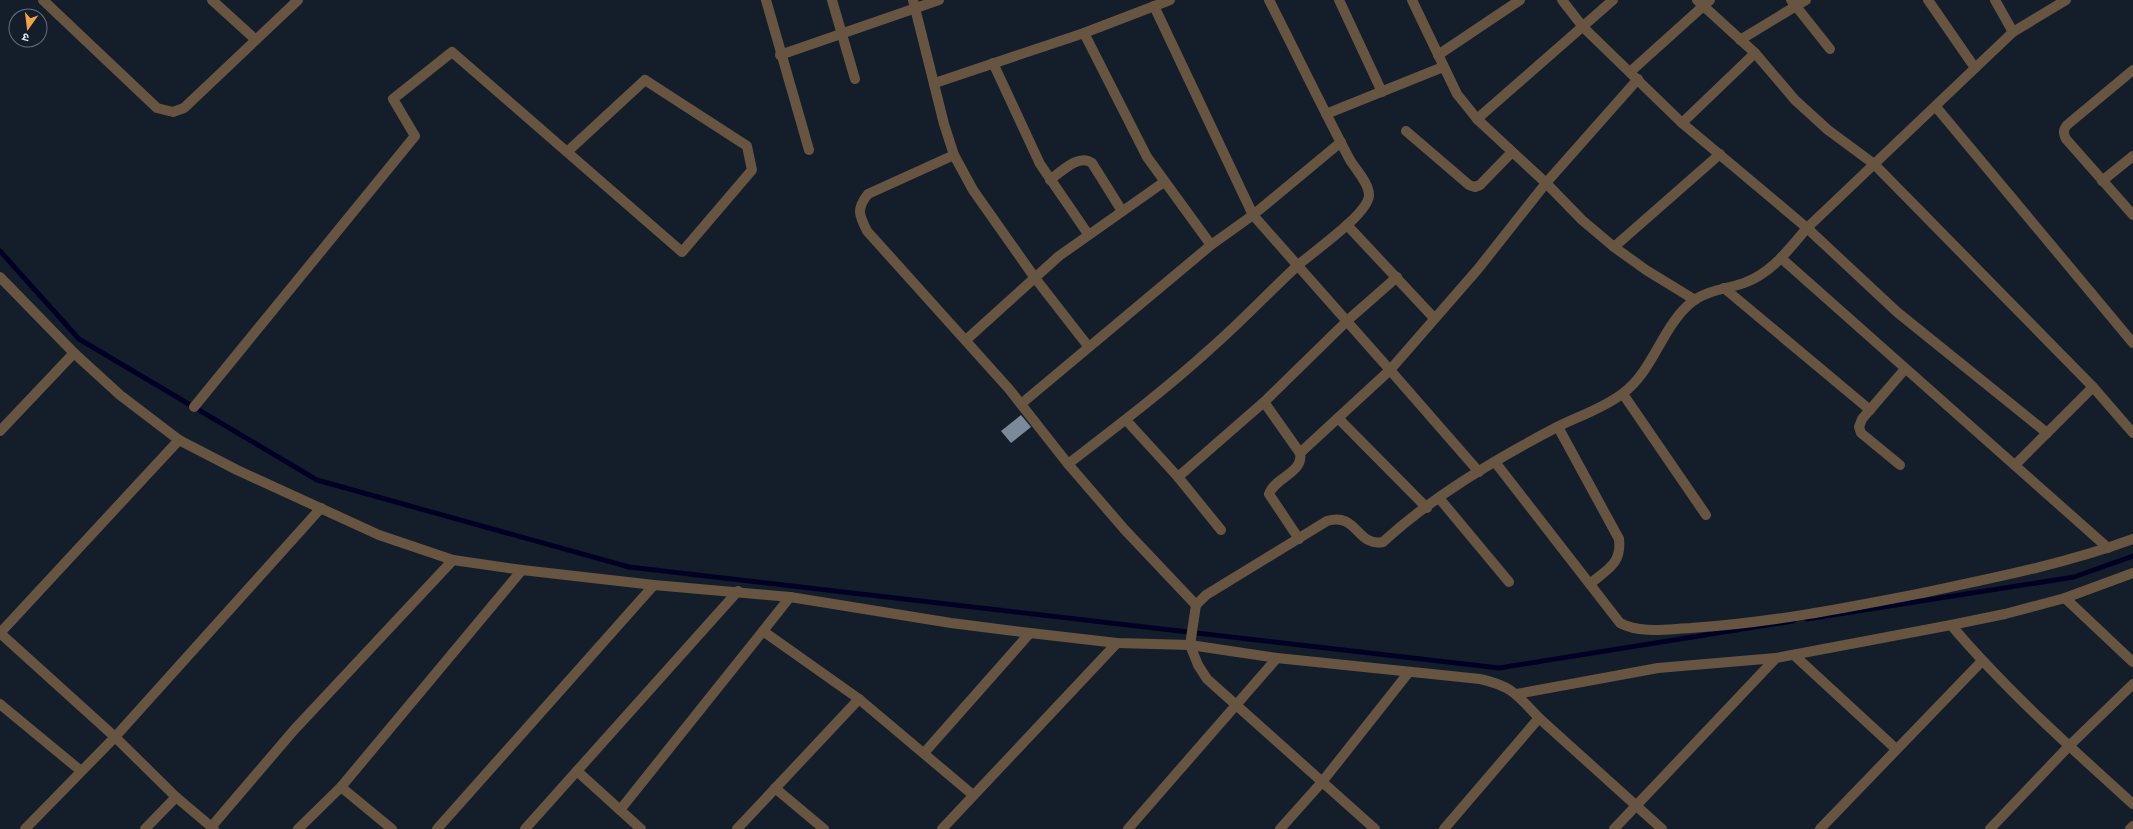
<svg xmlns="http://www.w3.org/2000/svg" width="2133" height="829" viewBox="0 0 2133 829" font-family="Rubik,'Noto Sans Devanagari',sans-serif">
  <rect width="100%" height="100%" fill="#141e2b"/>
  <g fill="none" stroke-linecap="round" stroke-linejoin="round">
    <g stroke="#000025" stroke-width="5">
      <polyline points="0,251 79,339 317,480 629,567 1499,668 1793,621"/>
      <polyline points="1807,619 2074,577 2133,556"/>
    </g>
  </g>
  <polygon fill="#7c899a" points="1021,415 1031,427 1011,443 1001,431"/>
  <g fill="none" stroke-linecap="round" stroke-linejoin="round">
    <g stroke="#685541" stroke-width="10">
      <polyline points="43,0 157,108 173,112 184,108 298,0"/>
      <polyline points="212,0 256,40"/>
      <polyline points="766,0 809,150"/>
      <polyline points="832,0 855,79"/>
      <polyline points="913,0 944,124 954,155 973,190 1035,278 1088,346"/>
      <polyline points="1339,0 1382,92"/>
      <polyline points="1412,0 1457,94 1477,119 1546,183 1582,220 1614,247 1646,270 1695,300"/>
      <polyline points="1562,0 1583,27 1682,123 1755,53"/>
      <polyline points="1697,0 1755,53 1795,100 1828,130 1874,164 2093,387 2133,433"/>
      <polyline points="1791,0 1830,49"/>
      <polyline points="1928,0 1975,68"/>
      <polyline points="1995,0 2013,32"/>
      <polyline points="1154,6 1253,215 1390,370 1478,269 1546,183 1638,79"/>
      <polyline points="1084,33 1147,157 1211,245"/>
      <polyline points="1740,40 1806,0"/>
      <polyline points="780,55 939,0"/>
      <polyline points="1438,55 1520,0"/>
      <polyline points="993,63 1040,164 1088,234"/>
      <path d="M2133,70L2067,125C2063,130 2063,133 2066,139L2133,215"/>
      <polyline points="1630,72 1710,0"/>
      <polyline points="935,83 1084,33 1170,0"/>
      <polyline points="1936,107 2133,343"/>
      <polyline points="1326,114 1443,67"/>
      <polyline points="1477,119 1613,0"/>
      <polyline points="1682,123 1807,228 1897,312 2047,433"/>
      <polyline points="1406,131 1469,185 1475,187 1480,185 1512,152"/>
      <path d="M954,155L868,194C856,209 859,215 867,231L1009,389L1068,464L1125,530L1196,605"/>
      <path d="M1050,180C1061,172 1079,153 1092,163L1122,211"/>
      <polyline points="2102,181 2133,156"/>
      <polyline points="1347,225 1434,318"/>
      <polyline points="1614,247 1720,154"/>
      <polyline points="1781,258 2108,548"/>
      <path d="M0,277L74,353L120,395L179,440L237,470L379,535L453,560L522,570L654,585L790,597L951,623L1030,633L1117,643L1190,645L1277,658L1480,679C1512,686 1517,695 1539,718"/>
      <polyline points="1724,288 1870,410"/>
      <polyline points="966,340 1059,256 1164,182"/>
      <polyline points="1623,394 1706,515"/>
      <path d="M1264,402L1300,453C1304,473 1275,477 1269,494L1299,539"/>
      <polyline points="1021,404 1211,245 1253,215 1341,142"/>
      <polyline points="194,407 415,136 393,99 452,52 682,252 752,170 747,146 645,80 567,152"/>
      <polyline points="1338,418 1427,508"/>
      <polyline points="1126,420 1178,477 1221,530"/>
      <path d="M1558,427L1619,539C1622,564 1607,569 1590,584"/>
      <polyline points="0,431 74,353"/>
      <polyline points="1300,453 1390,370 1479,472"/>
      <path d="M1495,462L1620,623C1641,634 1667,629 1691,628C1769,623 1845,608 1922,593C1993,578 2065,564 2133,539"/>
      <path d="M1068,464C1116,427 1165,390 1210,349C1240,323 1267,294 1296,267C1311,253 1369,214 1369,195C1369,183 1356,170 1350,160C1322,107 1296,53 1269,0"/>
      <polyline points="1900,465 1861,433 1859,427 1862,419 1905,369"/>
      <polyline points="2015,465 2093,387"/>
      <polyline points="1178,477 1264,402 1348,320 1397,277"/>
      <polyline points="1439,498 1509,582"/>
      <polyline points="790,597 763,631 859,699 973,795"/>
      <polyline points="2065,598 2133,662"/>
      <path d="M1951,625C2006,690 2070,747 2133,804"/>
      <polyline points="0,633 115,737 176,797 214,829"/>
      <polyline points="0,633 179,440"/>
      <polyline points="1794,655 1896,749"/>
      <polyline points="1517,694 1658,668 1776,658 1951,625 2005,614 2065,598 2133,573"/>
      <polyline points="0,704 81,771"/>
      <polyline points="924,753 1030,633"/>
      <polyline points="577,771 641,829"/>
      <polyline points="341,787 392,829"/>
      <polyline points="775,788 824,829"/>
      <polyline points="620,810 763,631"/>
      <polyline points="212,826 294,730 453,560"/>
      <polyline points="25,829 115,737 321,508"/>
      <polyline points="145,829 176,797"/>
      <polyline points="298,829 341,787 522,570"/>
      <polyline points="437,829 654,585"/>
      <polyline points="525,829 738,591"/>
      <polyline points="737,829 859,699"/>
      <polyline points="942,829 1117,643"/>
      <polyline points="1128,829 1277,658"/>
      <polyline points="1280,829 1322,782 1409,672"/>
      <path d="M1375,829L1207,679L1198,665L1190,645L1196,605L1206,595L1327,521C1358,512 1356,547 1383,542C1433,496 1496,459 1557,427C1579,416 1602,409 1622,394C1654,371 1662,325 1693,301C1708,290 1727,289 1744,283C1772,273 1789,249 1807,228L2013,32L2066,0"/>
      <polyline points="1444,829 1539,718 1662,829"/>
      <polyline points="1614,829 1776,658"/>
      <polyline points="1820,829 1982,661"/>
      <polyline points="1990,829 2069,746 2133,684"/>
      <polyline points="2130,829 2133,826"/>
    </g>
  </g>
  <g transform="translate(28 28) rotate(194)"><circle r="19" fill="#141e2b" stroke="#666f7b"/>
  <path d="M0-3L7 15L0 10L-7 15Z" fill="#f3a442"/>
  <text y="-6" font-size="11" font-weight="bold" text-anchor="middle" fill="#e2e9f3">उ</text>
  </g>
</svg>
